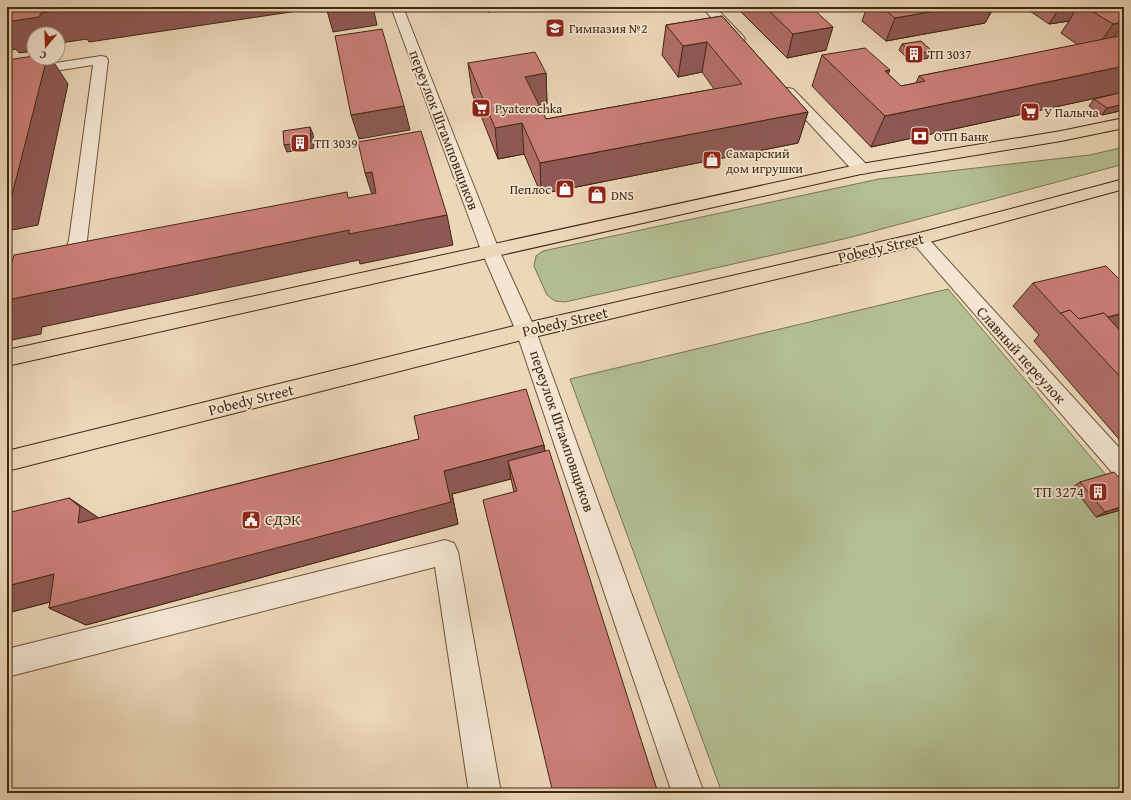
<svg xmlns="http://www.w3.org/2000/svg" width="1131" height="800" viewBox="0 0 1131 800" font-family="'Gentium Book Plus',serif">
  <rect width="100%" height="100%" fill="#ecd7b9"/>
  <filter id="stains"><feTurbulence type="fractalNoise" baseFrequency=".005" numOctaves="4"/><feColorMatrix values="0 0 0 0 .2 0 0 0 0 .09 0 0 0 0 .02 0 0 0 .5 -.17"/></filter>
  <radialGradient id="worn" r=".72"><stop offset=".6" stop-color="#630" stop-opacity="0"/><stop offset="1" stop-color="#630" stop-opacity=".3"/></radialGradient>
  <g fill="#b3bf93" stroke="#7a7452">
    <polygon points="1124,147 1124,164 848,238 565,302 555,301 547,295 534,266 536,256 543,251 879,179 1090,155"/>
    <polygon points="948,289 1124,496 1124,793 722,793 570,379"/>
  </g>
  <g fill="none" stroke-linecap="round" stroke-linejoin="round">
    <g stroke="#6c543a" stroke-width="2">
      <g id="minor">
        <polygon points="391,7 403,7 499,250 536,331 704,793 672,793 516,331 481,250"/>
        <polygon points="702,7 715,7 743,36 745,39 743,42 738,43 733,42"/>
        <polygon points="101,56 106,57 108,60 87,240 80,271 77,276 70,278 62,276 59,271 69,240 93,65 22,76 12,96 7,97 7,77 11,70 16,69"/>
        <polygon points="788,88 793,89 867,165 869,169 867,173 861,174 855,173 783,95 781,92 783,89"/>
        <polygon points="919,233 925,235 1124,453 1124,481 1116,477 913,243 910,239 913,235"/>
        <polygon points="445,540 454,543 458,552 501,793 469,793 435,567 7,677 7,649"/>
      </g>
    </g>
    <g stroke="#412810" stroke-width="2">
      <g id="major">
        <polygon points="1124,118 1124,128 1061,141 861,174 7,366 7,350 861,164 1061,131"/>
        <polygon points="1124,179 1124,189 919,245 526,339 7,471 7,451 526,323 919,233"/>
      </g>
    </g>
    <use href="#minor" fill="#f3e5d2" fill-rule="evenodd"/>
    <use href="#major" fill="#ecd7b9" fill-rule="evenodd"/>
  </g>
  <g fill="#af6d68" stroke="#412810">
    <polygon points="485,7 517,7 488,12"/>
    <polygon points="736,7 811,7 826,50 787,58"/>
    <polygon points="867,7 994,7 985,23 886,41 862,21"/>
    <polygon points="1024,7 1124,7 1124,92 871,147 812,86 822,55 888,74 901,86 916,83 919,76 1078,45 1061,33 1069,21 1049,24"/>
    <polygon points="722,16 808,112 798,143 541,194 524,154 498,159 472,93 468,63 546,73 547,104 539,105 546,119 714,89 702,72 678,77 662,55 666,25"/>
    <polygon points="902,44 932,51 929,58 910,61 899,50"/>
    <polygon points="1124,92 1124,110 1102,115 1089,106 1094,99"/>
    <polygon points="1033,283 1124,284 1124,330 1120,331 1124,335 1124,445 1034,341 1039,335 1013,306"/>
    <polygon points="419,439 544,445 545,451 658,793 514,492 511,479 452,494 458,524 86,625 49,608 50,602 7,613 69,498 98,518"/>
    <polygon points="1080,482 1124,483 1124,509 1096,517 1073,487"/>
  </g>
  <g fill="#8e5955" stroke="#412810">
    <polygon points="109,7 310,7 311,9 89,42 87,39 60,43 59,47 58,47 58,34 34,34 34,51 19,53 16,49 7,51 7,22 41,13 72,8"/>
    <polygon points="326,7 373,7 377,25 333,32"/>
    <polygon points="487,7 517,7 488,12"/>
    <polygon points="958,7 994,7 985,23 886,41 895,18"/>
    <polygon points="1060,7 1077,7 1069,21 1049,24"/>
    <polygon points="1124,23 1103,52 1092,55 1113,24"/>
    <polygon points="833,27 826,50 787,58 793,34"/>
    <polygon points="707,42 702,72 678,77 683,46"/>
    <polygon points="932,51 929,58 910,61 913,54"/>
    <polygon points="47,58 51,58 68,84 38,225 7,231 7,195"/>
    <polygon points="1124,66 1124,92 871,147 885,116"/>
    <polygon points="890,70 877,100 885,71"/>
    <polygon points="546,73 547,104 527,107 525,77"/>
    <polygon points="1124,104 1124,110 1102,115 1107,108"/>
    <polygon points="404,106 410,130 359,139 351,115"/>
    <polygon points="808,112 798,143 541,194 540,163"/>
    <polygon points="522,123 524,154 498,159 495,128"/>
    <polygon points="310,127 313,134 314,148 287,152 284,145"/>
    <polygon points="372,172 381,202 375,204 365,173"/>
    <polygon points="447,215 453,245 360,264 359,260 42,327 41,334 7,341 7,306 12,299 349,230"/>
    <polygon points="1124,313 1124,329 1085,339 1073,326"/>
    <polygon points="544,445 546,469 508,461 511,479 452,494 458,524 86,625 49,608 444,471"/>
    <polygon points="69,498 102,520 78,523"/>
    <polygon points="1124,506 1124,509 1096,517 1105,512"/>
    <polygon points="54,574 90,592 7,613 7,586"/>
  </g>
  <g fill="#cb7f79" stroke="#412810">
    <polygon points="7,7 109,7 71,12 72,8 41,13 39,17 7,22"/>
    <polygon points="765,7 811,7 833,27 793,34"/>
    <polygon points="881,7 958,7 895,18"/>
    <polygon points="1085,7 1124,7 1124,22 1113,24"/>
    <polygon points="722,16 808,112 540,163 522,123 495,128 468,63 535,52 546,73 525,77 546,119 742,84 707,42 683,46 666,25"/>
    <polygon points="382,29 404,106 351,115 335,36"/>
    <polygon points="1119,36 1124,40 1124,66 885,116 822,55 865,48 890,70 885,71 901,86 925,81 919,76"/>
    <polygon points="921,41 932,51 913,54 902,44"/>
    <polygon points="34,56 34,58 47,58 12,195 7,195 7,60"/>
    <polygon points="1124,92 1124,104 1107,108 1094,99"/>
    <polygon points="310,127 311,141 284,145 283,131"/>
    <polygon points="421,131 447,215 349,234 349,230 12,299 11,305 7,306 7,266 11,265 14,255 347,192 348,198 376,193 372,172 365,173 358,142"/>
    <polygon points="1106,266 1124,284 1124,313 1107,317 1104,313 1079,319 1070,310 1061,313 1061,314 1033,283"/>
    <polygon points="1070,310 1079,319 1104,313 1124,335 1124,381 1061,313"/>
    <polygon points="526,389 544,445 444,471 451,502 49,608 54,574 7,586 7,513 69,498 80,507 78,523 419,439 414,416"/>
    <polygon points="549,450 658,793 553,793 483,500 517,491 508,461"/>
    <polygon points="1114,472 1124,483 1124,506 1105,512 1080,482"/>
  </g>
  <defs>
    <g id="school-square" transform="scale(1)"><rect x="-9" y="-9" width="18" height="18" rx="4" fill="#8f2418" stroke="#f3e5d2"/><path d="M0-5L7-2L0 1L-7-2ZM-4 1L0 2.5L4 1V4Q0 6-4 4Z" fill="#fff"/></g>
    <g id="building-square" transform="scale(1)"><rect x="-9" y="-9" width="18" height="18" rx="4" fill="#8f2418" stroke="#f3e5d2"/><path d="M-4-6H4V6H1V3H-1V6H-4ZM-2.5-4.3h1.7v1.8h-1.7ZM.8-4.3h1.7v1.8H.8ZM-2.5-1h1.7V.8h-1.7ZM.8-1h1.7V.8H.8Z" fill="#fff"/></g>
    <g id="supermarket-square" transform="scale(1)"><rect x="-9" y="-9" width="18" height="18" rx="4" fill="#8f2418" stroke="#f3e5d2"/><path d="M-6-5.5h2.5l.6 2H6L4.5 2H-2.5L-4.4-4H-6ZM-1.5 3.2a1.3 1.3 0 1 0 .1 0ZM3 3.2a1.3 1.3 0 1 0 .1 0Z" fill="#fff"/></g>
    <g id="bank-square" transform="scale(1)"><rect x="-9" y="-9" width="18" height="18" rx="4" fill="#8f2418" stroke="#f3e5d2"/><path d="M-6-4H6V4H-6ZM0-2.3a2.3 2.3 0 1 0 0 4.6a2.3 2.3 0 1 0 0-4.6Z" fill="#fff"/></g>
    <g id="shop-square" transform="scale(1)"><rect x="-9" y="-9" width="18" height="18" rx="4" fill="#8f2418" stroke="#f3e5d2"/><path d="M-5-2.5h2.3a2.7 3.5 0 0 1 5.4 0H5L5.5 6h-11ZM-1.5-2.5h3a1.5 2.3 0 0 0-3 0Z" fill="#fff"/></g>
    <g id="civic-square" transform="scale(1)"><rect x="-9" y="-9" width="18" height="18" rx="4" fill="#8f2418" stroke="#f3e5d2"/><path d="M-.6-6.5H3V-4.5H.6V-3L4-1V1h2V6H-6V1h2V-1L-.6-3ZM-1.2 2.5V6h2.4V2.5Z" fill="#fff"/></g>
  </defs>
  <g fill-rule="evenodd">
    <use href="#school-square" x="555" y="28"/>
    <use href="#building-square" x="914" y="54"/>
    <use href="#supermarket-square" x="481" y="108"/>
    <use href="#supermarket-square" x="1030" y="112"/>
    <use href="#bank-square" x="920" y="136"/>
    <use href="#building-square" x="300" y="143"/>
    <use href="#shop-square" x="712" y="160"/>
    <use href="#shop-square" x="565" y="189"/>
    <use href="#shop-square" x="597" y="195"/>
    <use href="#building-square" x="1098" y="492"/>
    <use href="#civic-square" x="251" y="520"/>
  </g>
  <g text-anchor="middle" stroke-width="3.5" stroke-linejoin="round" paint-order="stroke">
    <g font-size="13" fill="#412810" stroke="#f3e5d2" text-anchor="start">
      <text x="569" y="33">Гимназия №2</text>
      <text x="928" y="59">ТП 3037</text>
      <text x="495" y="113">Pyaterochka</text>
      <text x="1044" y="117">У Палыча</text>
      <text x="934" y="141">ОТП Банк</text>
      <text x="314" y="148">ТП 3039</text>
      <text x="726" y="158">Самарский<tspan x="726" dy="15">дом игрушки</tspan></text>
      <text x="551" y="194" text-anchor="end">Пеплос</text>
      <text x="611" y="200">DNS</text>
    </g>
    <g font-size="15" fill="#412810" stroke="#f3e5d2">
      <text transform="translate(444 130) rotate(69)" y="5">переулок Штамповщиков</text>
      <text transform="translate(881 248) rotate(-13)" y="5">Pobedy Street</text>
      <text transform="translate(565 322) rotate(-13)" y="5">Pobedy Street</text>
      <text transform="translate(1021 355) rotate(48)" y="5">Славный переулок</text>
      <text transform="translate(251 400) rotate(-14)" y="5">Pobedy Street</text>
      <text transform="translate(562 431) rotate(71)" y="5">переулок Штамповщиков</text>
    </g>
    <g font-size="15" fill="#412810" stroke="#f3e5d2" text-anchor="end">
      <text x="1084" y="497">ТП 3274</text>
      <text x="265" y="525" text-anchor="start">СДЭК</text>
    </g>
  </g>
  <rect width="1131" height="800" fill="none" stroke="#ecd7b9" stroke-width="24"/>
  <rect x="8" y="8" width="1115" height="784" fill="none" stroke="#412810" stroke-width="2"/>
  <rect x="12" y="12" width="1107" height="776" fill="none" stroke="#412810"/>
  <g transform="translate(46 46) rotate(199)"><circle r="19" fill="#f3e5d2" stroke="#ac9984"/>
  <path d="M0-3L7 15L0 10L-7 15Z" fill="#8f2418"/>
  <text y="-6" font-size="11" font-weight="bold" text-anchor="middle" fill="#412810">С</text>
  </g>
  <rect width="100%" height="100%" filter="url(#stains)"/>
  <rect width="100%" height="100%" fill="url(#worn)"/>
</svg>
